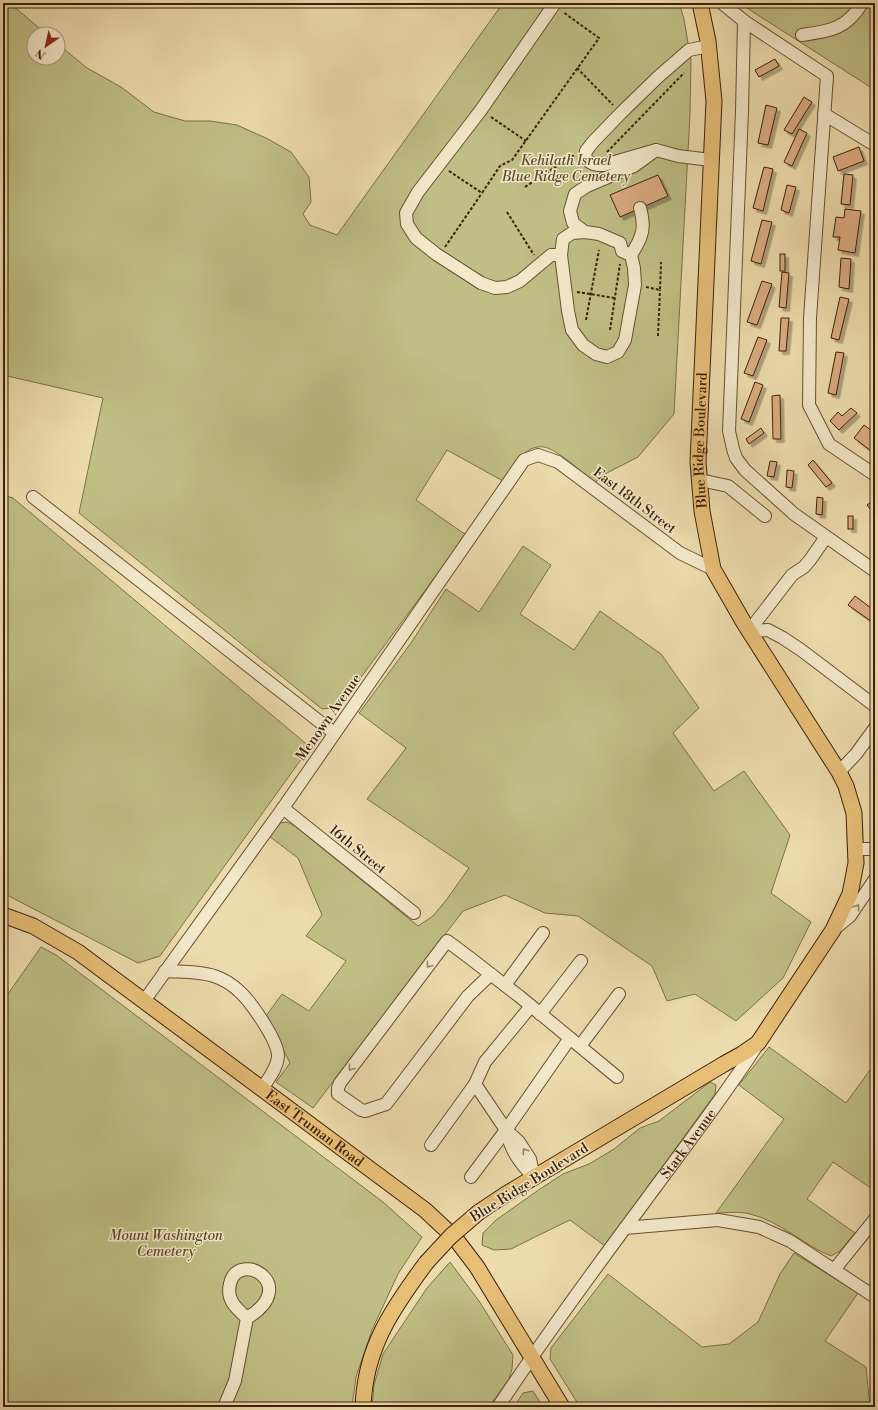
<svg xmlns="http://www.w3.org/2000/svg" width="878" height="1410" viewBox="0 0 878 1410" font-family="'Libre Bodoni',serif">
  <defs>
    <filter id="shadow"><feDropShadow dx="3.5" dy="3.5" stdDeviation="0" flood-color="#0004"/></filter>
  </defs>
  <rect width="100%" height="100%" fill="#ecdbac"/>
  <filter id="stains"><feTurbulence type="fractalNoise" baseFrequency=".005" numOctaves="4"/><feColorMatrix values="0 0 0 0 .2 0 0 0 0 .09 0 0 0 0 .02 0 0 0 .5 -.17"/></filter>
  <radialGradient id="worn" r=".72"><stop offset=".6" stop-color="#630" stop-opacity="0"/><stop offset="1" stop-color="#630" stop-opacity=".3"/></radialGradient>
  <g fill="#bfbe84" stroke="#7e6f48">
    <path d="M3,3H10L46,34H34V58H58V44L87,68L121,87L154,112L185,121H210L237,125L268,139L291,152L309,177L311,202L303,214L310,225L337,235L503,3H679L684,19L691,61L690,114L674,414L638,457L601,476L595,483C584,474 557,449 544,447C538,446 531,448 526,452C517,459 510,472 503,481L447,450L416,500L466,535L339,707L322,709L79,513L103,398L3,375Z"/>
    <polygon points="739,3 875,3 875,90"/>
    <polygon points="3,495 13,498 310,747 160,956 138,963 3,893"/>
    <polygon points="523,546 551,565 520,614 574,650 600,611 661,654 699,708 673,733 714,791 744,771 790,835 771,893 811,922 783,978 736,1021 695,994 667,1001 652,966 578,916 545,913 505,895 463,911 313,1108 276,1082 290,1063 266,1016 282,994 309,1011 346,961 306,936 322,915 298,858 269,836 279,823 287,822 295,826 418,926 433,916 447,899 469,868 367,799 406,748 359,713 411,643 446,589 479,612"/>
    <polygon points="41,947 56,955 383,1202 422,1237 398,1274 372,1330 356,1377 352,1407 3,1407 3,1001"/>
    <path d="M769,1047L846,1103L875,1063V1191L833,1162L807,1199L855,1233L840,1251L831,1256C803,1245 780,1221 750,1214C740,1211 726,1213 716,1213L784,1119L739,1085Z"/>
    <polygon points="710,1082 716,1085 715,1094 605,1246 570,1220 535,1237 511,1249 494,1250 482,1245 483,1233 496,1220 540,1189 563,1174 589,1164 614,1149 640,1128 659,1121"/>
    <polygon points="794,1253 858,1293 825,1341 866,1367 870,1407 580,1407 550,1359 551,1348 608,1274 702,1347 729,1344 758,1322 780,1274"/>
    <polygon points="450,1262 479,1301 513,1355 512,1369 509,1379 489,1407 372,1407 374,1385 383,1354 427,1288"/>
    <polygon points="533,1391 543,1407 514,1407 523,1393"/>
  </g>
  <g fill="#dbaa81" stroke="#3c200b" filter="url(#shadow)">
    <polygon points="775,59 779,66 759,77 755,70"/>
    <polygon points="804,97 812,102 792,134 784,130"/>
    <polygon points="766,105 777,108 768,145 758,143"/>
    <polygon points="799,129 807,133 792,166 784,162"/>
    <polygon points="859,147 864,161 838,171 833,157"/>
    <polygon points="764,167 773,169 763,211 753,208"/>
    <polygon points="875,171 875,204 871,203"/>
    <polygon points="844,174 853,175 850,205 841,204"/>
    <polygon points="658,175 668,196 620,217 610,195"/>
    <polygon points="787,185 796,187 789,213 781,210"/>
    <polygon points="845,209 861,211 855,253 838,250 840,237 833,237 836,217 844,218"/>
    <polygon points="762,220 772,222 761,264 751,261"/>
    <rect x="780" y="254" width="5" height="17"/>
    <polygon points="841,258 851,259 849,289 839,287"/>
    <polygon points="782,272 789,273 786,308 779,307"/>
    <polygon points="762,281 772,284 757,325 747,322"/>
    <polygon points="840,297 849,299 839,340 831,338"/>
    <polygon points="781,318 789,318 786,351 779,351"/>
    <polygon points="758,337 767,340 753,376 744,373"/>
    <polygon points="836,352 844,353 836,395 828,393"/>
    <polygon points="755,382 763,385 749,422 741,419"/>
    <polygon points="780,395 781,439 773,439 772,396"/>
    <polygon points="851,408 857,413 839,430 830,421 838,412 842,416"/>
    <polygon points="864,425 875,433 875,454 854,438"/>
    <polygon points="761,428 764,433 749,444 746,439"/>
    <polygon points="813,460 832,483 826,487 808,465"/>
    <polygon points="770,461 777,462 774,477 767,476"/>
    <polygon points="787,470 794,471 792,488 786,487"/>
    <polygon points="817,497 823,498 822,515 816,514"/>
    <polygon points="873,501 875,503 875,515 867,505"/>
    <rect x="848" y="516" width="5" height="13"/>
    <polygon points="855,596 875,611 875,624 848,605"/>
  </g>
  <g fill="none" stroke-linecap="round" stroke-linejoin="round">
    <g stroke="#684f33" stroke-width="14">
      <g id="minor">
        <polyline points="555,3 481,110 418,192 406,213 407,224 416,238 436,254 481,283 495,288 507,287 520,281 551,255 561,255"/>
        <polyline points="722,3 744,21 827,76 810,318 809,405 829,444 875,475"/>
        <polyline points="744,21 742,111 729,431 733,449 736,458 745,470 794,514 875,571"/>
        <path d="M802,35C830,31 847,29 862,3"/>
        <path d="M709,46L689,50L658,77L621,113L593,142L586,151L585,158C590,164 595,165 604,165L656,150L678,156L711,160"/>
        <polyline points="824,114 875,145"/>
        <polyline points="585,232 572,233 563,239 561,255 568,311 572,330 583,345 596,354 607,357 618,352 625,340 635,285 634,268 631,255 622,251 620,243 599,234 585,232 573,223 570,211 575,194 587,186 634,166 656,150"/>
        <path d="M631,255C642,238 646,228 640,208"/>
        <polyline points="700,480 728,486 765,516"/>
        <polyline points="33,497 334,733"/>
        <polyline points="749,631 768,630 783,638 801,650 875,706"/>
        <polyline points="749,631 792,575 804,567 810,560 826,537"/>
        <polyline points="839,772 856,754 875,728"/>
        <polyline points="283,808 414,913"/>
        <polyline points="857,849 875,849"/>
        <polyline points="834,929 850,916 875,879"/>
        <path d="M165,971C181,972 199,971 214,976C223,979 233,985 240,992C251,1002 279,1042 278,1057C277,1069 268,1079 262,1089"/>
        <path d="M491,974L468,996L386,1104L365,1111L361,1110L338,1094V1088L340,1083L447,941C471,958 495,978 519,996L617,1077"/>
        <polyline points="505,985 543,933"/>
        <polyline points="144,1001 283,808 524,460 538,455 558,462 680,553 713,569"/>
        <polyline points="531,1006 485,1062 475,1084 506,1130 519,1142 530,1159 534,1177"/>
        <polyline points="540,1014 581,961"/>
        <polyline points="580,1046 619,994"/>
        <path d="M506,1130C511,1150 519,1163 534,1177"/>
        <polyline points="431,1145 475,1084"/>
        <polyline points="471,1177 506,1130 570,1038"/>
        <polyline points="625,1228 718,1220 759,1227 790,1241 875,1297"/>
        <polyline points="834,1270 875,1219"/>
        <path d="M224,1407L235,1381L247,1318C302,1285 238,1248 230,1284C226,1300 236,1308 247,1318"/>
        <path id="s1" d="M498,1407C544,1338 593,1271 643,1204C681,1152 721,1101 756,1047"/>
      </g>
    </g>
    <g stroke="#3c200b" stroke-width="17">
      <g id="major">
        <path id="s2" d="M3,915L33,926L78,952L425,1210L455,1238L477,1267L562,1407"/>
        <path id="s3" d="M479,1212L506,1194L724,1064L742,1054L758,1043L833,930L850,894L856,863L854,813L846,786L839,772L744,623L713,569L702,511L698,462L714,101L708,41L700,3"/>
        <path d="M363,1407C365,1348 392,1309 426,1263"/>
      </g>
    </g>
    <g stroke="#3c200b" stroke-width="2" stroke-dasharray="3 2" stroke-linecap="butt">
      <polyline points="577,68 613,105"/>
      <polyline points="491,117 526,141"/>
      <polyline points="607,152 684,73"/>
      <polyline points="449,171 482,193 500,166 512,160 599,38 563,12"/>
      <polyline points="525,187 572,156 574,156"/>
      <polyline points="507,212 534,255"/>
      <polyline points="445,247 482,193"/>
      <polyline points="646,287 660,290 661,262"/>
      <polyline points="577,292 615,298"/>
      <polyline points="586,320 599,250"/>
      <polyline points="610,330 620,264"/>
      <polyline points="658,336 660,290"/>
    </g>
    <use href="#minor" stroke="#f3e8c9" stroke-width="12"/>
    <use href="#major" stroke="#e6be76" stroke-width="15"/>
    <g stroke="#3c200b" stroke-width="17" stroke-linecap="butt">
      <polyline id="major-bridge" points="426,1263 451,1236 479,1212"/>
    </g>
    <use href="#major-bridge" stroke="#e6be76" stroke-width="15"/>
  </g>
  <defs><path id="oneway-chevron" d="M-2-3.5L2.5 0L-2 3.5" fill="none" stroke-width="1.6" stroke-linecap="round" stroke-linejoin="round"/></defs>
  <g stroke="#98846a">
    <use href="#oneway-chevron" transform="translate(857 907) rotate(-56)"/>
    <use href="#oneway-chevron" transform="translate(429 965) rotate(127)"/>
    <use href="#oneway-chevron" transform="translate(351 1068) rotate(127)"/>
    <use href="#oneway-chevron" transform="translate(525 1151) rotate(-124)"/>
  </g>
  <g text-anchor="middle" stroke-width="3" stroke-linejoin="round" paint-order="stroke">
    <g font-size="14" font-style="italic" fill="#5d4829" stroke="#f3e8c9">
      <text x="566" y="165">Kehilath Israel<tspan x="566" dy="16">Blue Ridge Cemetery</tspan></text>
      <text x="166" y="1240">Mount Washington<tspan x="166" dy="16">Cemetery</tspan></text>
    </g>
    <g font-size="14" fill="#3c200b" stroke="#f3e8c9">
      <text dy="5" stroke="none"><textPath href="#s3" startOffset="996">Blue Ridge Boulevard</textPath></text>
      <text transform="translate(635 500) rotate(37)" y="5">East 18th Street</text>
      <text transform="translate(328 717) rotate(-55)" y="5">Menown Avenue</text>
      <text transform="translate(358 849) rotate(39)" y="5">16th Street</text>
      <text dy="5" stroke="none"><textPath href="#s2" startOffset="379">East Truman Road</textPath></text>
      <text dy="5" stroke="none"><textPath href="#s1" startOffset="325">Stark Avenue</textPath></text>
      <text transform="translate(529 1182) rotate(-32)" y="5">Blue Ridge Boulevard</text>
    </g>
  </g>
  <rect width="878" height="1410" fill="none" stroke="#ecdbac" stroke-width="16"/>
  <rect x="4" y="4" width="870" height="1402" fill="none" stroke="#3c200b" stroke-width="2"/>
  <rect x="8" y="8" width="862" height="1394" fill="none" stroke="#3c200b"/>
  <g transform="translate(46 46) rotate(214)"><circle r="19" fill="#f3e8c9" stroke="#aa987d"/>
  <path d="M0-3L7 15L0 10L-7 15Z" fill="#8f2418"/>
  <text y="-6" font-size="11" font-weight="bold" text-anchor="middle" fill="#3c200b">N</text>
  </g>
  <rect width="100%" height="100%" filter="url(#stains)"/>
  <rect width="100%" height="100%" fill="url(#worn)"/>
</svg>
